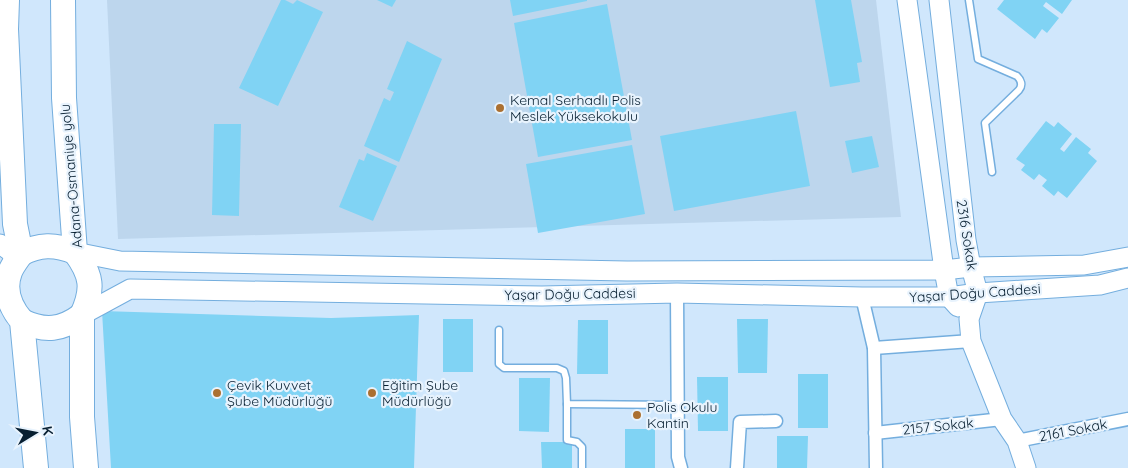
<svg xmlns="http://www.w3.org/2000/svg" width="1128" height="468" viewBox="0 0 1128 468" font-family="Quicksand,sans-serif">
  <rect width="100%" height="100%" fill="#d0e7fc"/>
  <polygon fill="#bdd6ed" points="107,0 876,0 901,217 118,239"/>
  <g fill="#80d3f4">
    <polygon points="281,0 285,0 293,4 297,0 323,12 278,106 239,88"/>
    <polygon points="377,0 396,0 392,7"/>
    <polygon points="510,0 587,0 587,1 513,16"/>
    <polygon points="815,0 851,0 862,62 857,63 860,82 830,87"/>
    <polygon points="1004,0 1072,0 1062,14 1046,2 1043,6 1059,18 1047,33 1042,29 1035,39 997,9"/>
    <polygon points="607,4 632,140 538,157 514,23"/>
    <polygon points="407,41 442,59 399,162 364,146 384,98 390,101 394,92 387,89"/>
    <polygon points="796,111 810,186 674,211 660,136"/>
    <polygon points="1046,121 1054,127 1058,122 1072,134 1060,149 1064,152 1076,137 1091,149 1088,153 1097,161 1067,198 1058,191 1054,196 1042,186 1047,180 1039,174 1034,180 1021,170 1025,165 1016,159"/>
    <polygon points="214,124 241,124 239,216 212,215"/>
    <polygon points="872,136 879,167 852,173 845,141"/>
    <polygon points="632,145 645,214 538,233 526,164"/>
    <polygon points="367,153 397,166 373,221 339,207 359,159 364,161"/>
    <polygon points="102,311 331,318 419,315 414,468 111,468"/>
    <rect x="443" y="319" width="30" height="53"/>
    <polygon points="737,319 768,319 767,373 738,373"/>
    <polygon points="578,320 608,320 608,374 577,374"/>
    <rect x="798" y="374" width="30" height="54"/>
    <polygon points="697,377 728,377 728,431 698,431"/>
    <polygon points="519,378 550,378 549,432 519,431"/>
    <rect x="625" y="429" width="30" height="39"/>
    <polygon points="777,436 808,436 807,468 777,468"/>
    <polygon points="541,442 572,442 572,468 542,468"/>
  </g>
  <g fill="none" stroke-linecap="round" stroke-linejoin="round">
    <g stroke="#74aede" stroke-width="9">
      <g id="lane">
        <path d="M969,0L978,59L1017,76C1021,80 1023,85 1019,90L985,123L992,172"/>
        <polyline points="499,330 499,364 504,368 557,368 564,371 566,378 567,404 677,405"/>
        <polyline points="567,404 567,440 577,442 582,447 582,468"/>
      </g>
    </g>
    <g stroke="#74aede" stroke-width="15">
      <g id="street">
        <polyline points="677,293 678,457 681,468"/>
        <polyline points="862,297 874,348 876,468"/>
        <polyline points="874,348 971,341"/>
        <polyline points="875,433 1002,419"/>
        <polyline points="1017,441 1128,419"/>
        <polyline points="737,468 740,422 776,421"/>
      </g>
    </g>
    <g stroke="#74aede" stroke-width="21">
      <g id="secondary">
        <polyline points="907,0 944,270 949,297 958,307"/>
        <polyline points="939,0 966,240 971,267 978,293 969,319 971,341 1002,419 1017,441 1026,468"/>
        <polyline points="0,244 11,252 15,263"/>
        <polyline points="75,252 120,261 627,271 944,270 971,267 1084,265 1128,257"/>
        <polyline points="82,315 130,289 542,296 677,293 862,297 949,297 978,293 1100,285 1128,278"/>
      </g>
    </g>
    <g stroke="#74aede" stroke-width="26">
      <g id="highway">
        <path d="M7,0L6,29L15,224L21,254C17,260 12,266 10,272C3,290 11,308 22,321L36,468"/>
        <path d="M63,0L64,98L75,252C92,275 94,289 82,315V417L86,468"/>
        <path d="M21,254C39,244 55,244 75,252"/>
        <path d="M22,321C45,332 62,330 82,315"/>
      </g>
    </g>
    <use href="#lane" stroke="#fff" stroke-width="6"/>
    <use href="#street" stroke="#fff" stroke-width="12"/>
    <use href="#secondary" stroke="#fff" stroke-width="19"/>
    <use href="#highway" stroke="#fff" stroke-width="24"/>
  </g>
  <g fill="#ab7031" stroke="#e8f3fd" stroke-width="2">
    <circle cx="500" cy="108" r="5"/>
    <circle cx="217" cy="393" r="5"/>
    <circle cx="372" cy="393" r="5"/>
    <circle cx="637" cy="415" r="5"/>
  </g>
  <g text-anchor="middle" stroke-width="4.5" stroke-linejoin="round" paint-order="stroke">
    <g font-size="14" fill="#071f31" stroke="#e8f3fd" text-anchor="start">
      <text x="510" y="105">Kemal Serhadlı Polis<tspan x="510" dy="16">Meslek Yüksekokulu</tspan></text>
      <text x="227" y="390">Çevik Kuvvet<tspan x="227" dy="16">Şube Müdürlüğü</tspan></text>
      <text x="382" y="390">Eğitim Şube<tspan x="382" dy="16">Müdürlüğü</tspan></text>
      <text x="647" y="412">Polis Okulu<tspan x="647" dy="16">Kantin</tspan></text>
    </g>
    <g font-size="14" fill="#071f31" stroke="#e8f3fd">
      <text transform="translate(71 176) rotate(-95)" y="5">Adana-Osmaniye yolu</text>
      <text transform="translate(967 235) rotate(81)" y="5">2316 Sokak</text>
      <text transform="translate(975 293) rotate(-4)" y="5">Yaşar Doğu Caddesi</text>
      <text transform="translate(570 294) rotate(-1)" y="5">Yaşar Doğu Caddesi</text>
      <text transform="translate(938 426) rotate(-6)" y="5">2157 Sokak</text>
      <text transform="translate(1073 430) rotate(-11)" y="5">2161 Sokak</text>
    </g>
  </g>
  <g transform="translate(35 433) rotate(80)" stroke="#e8f3fd" stroke-width="4" paint-order="stroke">
  <path d="M0-4L9 19L0 12L-9 19Z" fill="#071f31"/>
  <text y="-8" font-size="14" font-weight="bold" text-anchor="middle" fill="#071f31">K</text>
  </g>
</svg>
